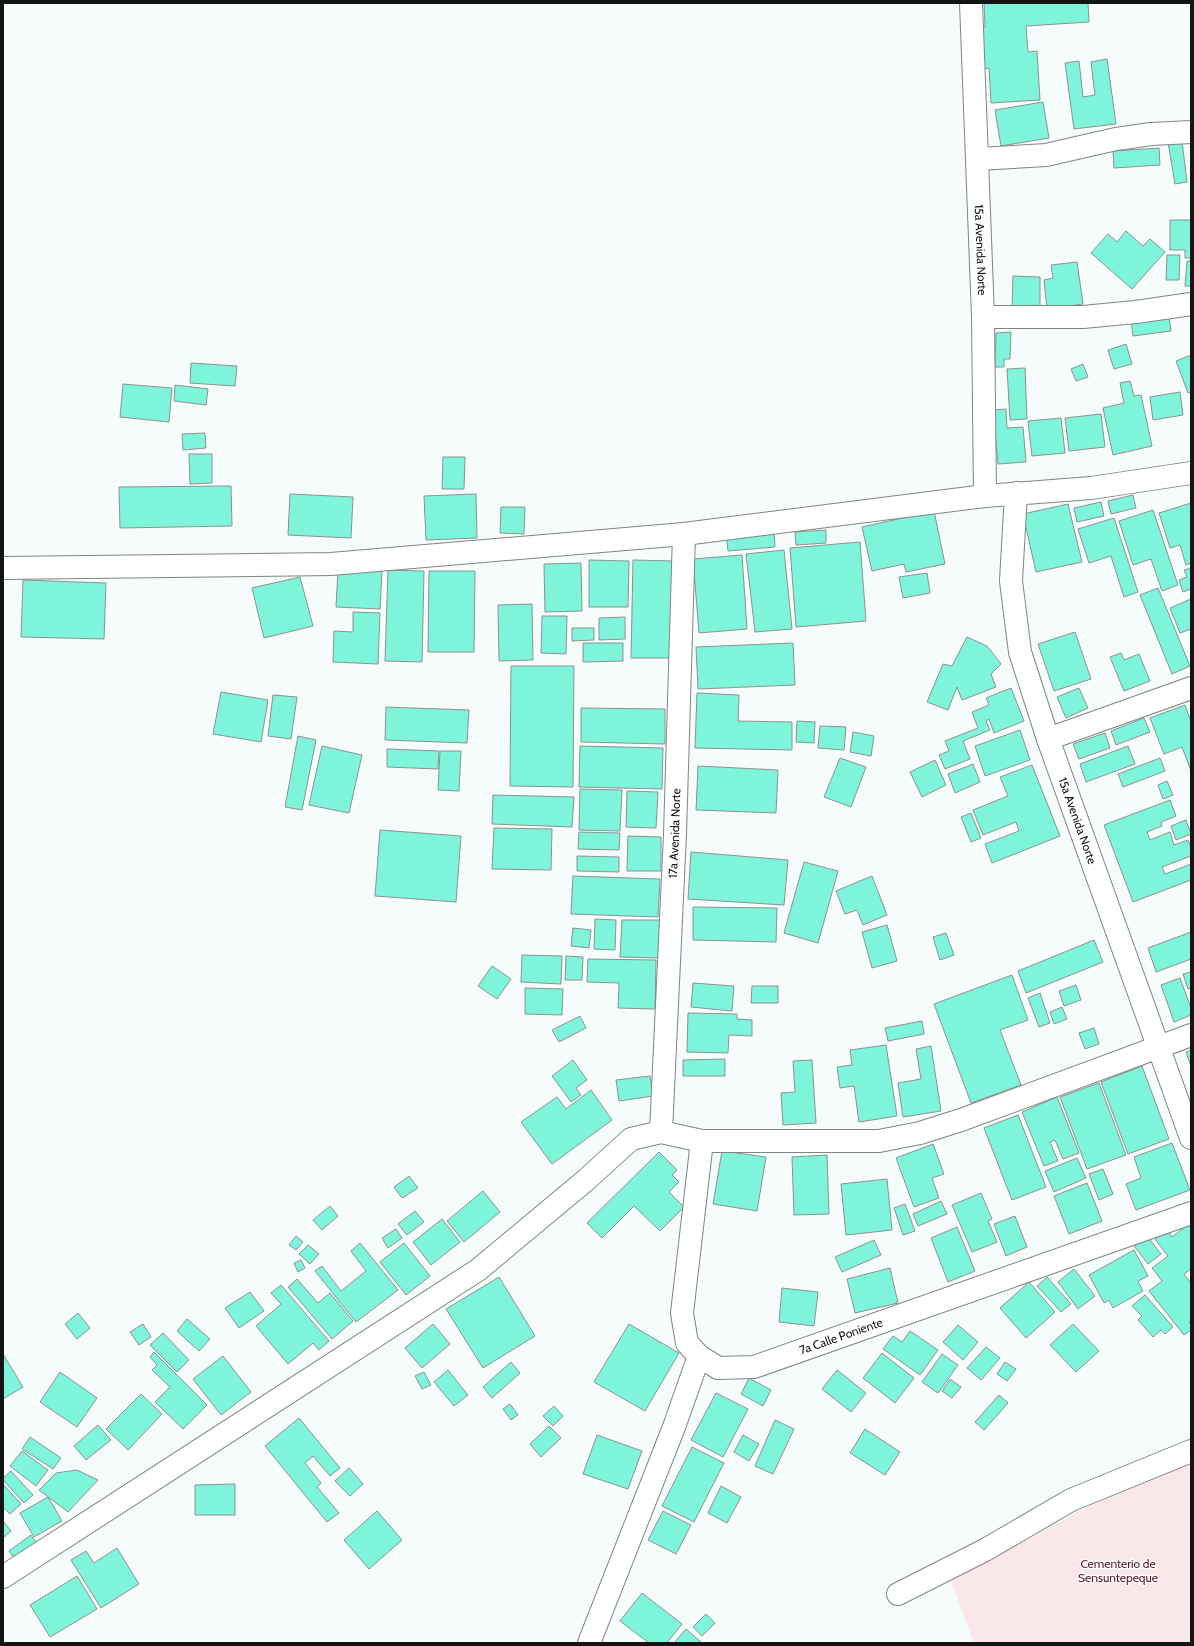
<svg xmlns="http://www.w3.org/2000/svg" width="1194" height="1646" viewBox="0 0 1194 1646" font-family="Cabin,sans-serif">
  <rect width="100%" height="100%" fill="#f6fcfb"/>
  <polygon fill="#fae7ea" points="1191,1461 1191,1643 974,1643 951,1581 1089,1506"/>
  <g fill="#7ef5db" stroke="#8d9291">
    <polygon points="984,3 1088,3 1089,22 1026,26 1028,52 1037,51 1040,100 991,103 989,68 982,69 979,27 985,27"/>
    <polygon points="1107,59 1116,124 1074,129 1065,63 1079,61 1083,97 1095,95 1091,62"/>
    <polygon points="1043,102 1049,138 1001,146 995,110"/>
    <polygon points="1182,141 1187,182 1175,184 1168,142"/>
    <polygon points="1159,148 1160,165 1114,168 1113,151"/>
    <polygon points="1170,220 1191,220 1191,258 1185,258 1185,250 1170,250"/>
    <polygon points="1126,231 1143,246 1150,239 1165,252 1132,289 1091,253 1108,234 1117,242"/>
    <polygon points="1167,255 1180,255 1179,280 1166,280"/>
    <polygon points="1187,261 1191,261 1191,286 1185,286"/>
    <polygon points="1077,262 1083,304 1047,309 1044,280 1053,278 1051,265"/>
    <polygon points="1013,276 1040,277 1040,309 1012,309"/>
    <polygon points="1169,316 1171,331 1133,336 1131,320"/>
    <polygon points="1011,332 1010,359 1004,359 1004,367 995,367 996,333"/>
    <polygon points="1126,344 1132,364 1114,369 1108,350"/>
    <polygon points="1191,355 1191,392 1188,393 1176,361"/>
    <polygon points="191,363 237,366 235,386 190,383"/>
    <polygon points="1083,364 1088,377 1076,381 1071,369"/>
    <polygon points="1025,368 1027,419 1010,420 1007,369"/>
    <polygon points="1130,381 1134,396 1141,395 1152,446 1113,455 1103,408 1124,403 1120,383"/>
    <polygon points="123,384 172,388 169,422 120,417"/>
    <polygon points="175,385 208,389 206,405 174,401"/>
    <polygon points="1180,392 1183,415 1153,420 1150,397"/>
    <polygon points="1006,409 1007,428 1023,427 1026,462 998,464 993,410"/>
    <polygon points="1101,414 1105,447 1069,451 1065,418"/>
    <polygon points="1061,418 1065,453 1032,456 1028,421"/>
    <polygon points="205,433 206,448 183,450 182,434"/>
    <polygon points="189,454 212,454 212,483 190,484"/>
    <polygon points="443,457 465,457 464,489 442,489"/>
    <polygon points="231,486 232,526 120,528 119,487"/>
    <polygon points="290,494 353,497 351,538 288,535"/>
    <polygon points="476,494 477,538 426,540 424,496"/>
    <polygon points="1133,495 1136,508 1111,514 1108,501"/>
    <polygon points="1101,502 1104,516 1077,522 1074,508"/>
    <polygon points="1191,503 1191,563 1186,565 1180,545 1170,548 1159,513"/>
    <polygon points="1068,504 1082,562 1036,572 1023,514"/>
    <polygon points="501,507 525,507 524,534 500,533"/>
    <polygon points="1153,510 1178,585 1162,591 1151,559 1133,565 1119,521"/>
    <polygon points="934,511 945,564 906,572 904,564 872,571 862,527"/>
    <polygon points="1114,518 1138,592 1124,597 1111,556 1089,563 1078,529"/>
    <polygon points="774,529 775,547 728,551 726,533"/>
    <polygon points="826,530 826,543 796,545 795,532"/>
    <polygon points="860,542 866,621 796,627 790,548"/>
    <polygon points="784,550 792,629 755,632 746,554"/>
    <polygon points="742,555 747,629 699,633 693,559"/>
    <polygon points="589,560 629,561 628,607 589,607"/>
    <polygon points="633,560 674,561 672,658 631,658"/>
    <polygon points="581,563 582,611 545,612 544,564"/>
    <polygon points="1191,568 1191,589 1183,592 1179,580 1187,577 1184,570"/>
    <polygon points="338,569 382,571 380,609 336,607"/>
    <polygon points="388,570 424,571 422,662 385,661"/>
    <polygon points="429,571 475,571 474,652 428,652"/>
    <polygon points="927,573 930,593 903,598 899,577"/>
    <polygon points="300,577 313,626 264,638 252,588"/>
    <polygon points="23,580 106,583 104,639 21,637"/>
    <polygon points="1158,588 1190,666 1172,674 1140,595"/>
    <polygon points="1191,599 1191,629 1180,633 1170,608"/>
    <polygon points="532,604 533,660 499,661 498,605"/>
    <polygon points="353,612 380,613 378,664 333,662 334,631 353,632"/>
    <polygon points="542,616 567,616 566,654 541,653"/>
    <polygon points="625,617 625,639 599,640 599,618"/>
    <polygon points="572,628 594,628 594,640 572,641"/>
    <polygon points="1075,632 1091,679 1054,691 1038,644"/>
    <polygon points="967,637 987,646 1001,664 991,674 996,687 962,700 957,687 948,710 927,702 943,664 952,666"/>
    <polygon points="583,643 623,643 623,661 583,662"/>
    <polygon points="793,643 795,685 698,689 696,647"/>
    <polygon points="1121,653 1124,660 1139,654 1150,681 1124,691 1110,657"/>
    <polygon points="511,666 574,666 573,787 510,786"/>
    <polygon points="1011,688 1024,721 994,733 989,719 986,721 990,730 963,741 970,759 945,769 939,755 949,751 945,741 978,728 972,712 989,705 986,698"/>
    <polygon points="1079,688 1088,708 1066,718 1057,697"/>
    <polygon points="221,692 268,700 261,742 213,734"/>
    <polygon points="697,693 739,695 738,721 792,722 792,750 695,748"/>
    <polygon points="273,695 297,697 291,739 268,736"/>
    <polygon points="1185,705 1191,722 1191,771 1182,747 1164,754 1150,718"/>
    <polygon points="386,707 469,710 467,743 385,740"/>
    <polygon points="581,708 665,709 665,744 581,742"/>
    <polygon points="1144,718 1150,732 1116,745 1111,731"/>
    <polygon points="797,721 815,722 814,743 796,742"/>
    <polygon points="820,726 846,727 844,750 818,748"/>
    <polygon points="1020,730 1030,760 985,776 975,746"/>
    <polygon points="853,732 874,736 871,756 850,752"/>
    <polygon points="1105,733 1110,748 1079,759 1073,744"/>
    <polygon points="298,736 316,740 302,810 285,807"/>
    <polygon points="322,746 362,755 349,813 309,805"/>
    <polygon points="580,746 663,748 662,789 579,787"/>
    <polygon points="1128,746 1135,764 1086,782 1080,764"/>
    <polygon points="387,749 439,751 438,769 387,767"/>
    <polygon points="440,751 461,751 459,791 438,790"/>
    <polygon points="840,758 866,767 851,807 824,797"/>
    <polygon points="1160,758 1165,771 1123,787 1118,774"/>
    <polygon points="935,760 946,785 922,797 910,772"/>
    <polygon points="973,764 980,782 955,793 948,774"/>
    <polygon points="1032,765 1060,836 992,863 985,844 1019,831 1016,822 983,835 973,810 1008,796 1000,777"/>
    <polygon points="698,766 778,770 776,813 696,810"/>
    <polygon points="1167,781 1173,795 1163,799 1158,785"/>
    <polygon points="580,789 622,790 620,831 579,830"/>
    <polygon points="627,791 658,792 656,828 626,827"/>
    <polygon points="493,795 574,797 572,827 492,824"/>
    <polygon points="1170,800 1176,816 1161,822 1162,826 1147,832 1150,840 1170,832 1174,845 1188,840 1191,848 1191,856 1162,867 1165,874 1191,864 1191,880 1133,902 1104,825"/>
    <polygon points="971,813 981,838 971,842 961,817"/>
    <polygon points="1186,820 1191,834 1176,840 1171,826"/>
    <polygon points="494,828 552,829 551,870 492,869"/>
    <polygon points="380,830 461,836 456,902 375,896"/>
    <polygon points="579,832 620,833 619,850 578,849"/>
    <polygon points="628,836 661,837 661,871 627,871"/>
    <polygon points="691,852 788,860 784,905 688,899"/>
    <polygon points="577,856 619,857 619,872 577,871"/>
    <polygon points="804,862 838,871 818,943 784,933"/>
    <polygon points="573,876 660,879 658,917 571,914"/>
    <polygon points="872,876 887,915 863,925 857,910 845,914 836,891"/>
    <polygon points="693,907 777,908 776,942 693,940"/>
    <polygon points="595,919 616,920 615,950 594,949"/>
    <polygon points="622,920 661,920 659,958 620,957"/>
    <polygon points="887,925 897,961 872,968 862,932"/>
    <polygon points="573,928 591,930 589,948 571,946"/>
    <polygon points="1191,932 1191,959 1156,972 1148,948"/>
    <polygon points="946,933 954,955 940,960 933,937"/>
    <polygon points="1094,940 1103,962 1026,993 1018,971"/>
    <polygon points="522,955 562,956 561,984 521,982"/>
    <polygon points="566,956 583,957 582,980 565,980"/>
    <polygon points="588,959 656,960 655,1009 618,1008 619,983 587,982"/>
    <polygon points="492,966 511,979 497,999 478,986"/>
    <polygon points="1191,972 1191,988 1188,989 1183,974"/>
    <polygon points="1012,975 1028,1020 1000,1030 1021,1085 971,1103 934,1004"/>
    <polygon points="1180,978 1191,1008 1191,1015 1174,1022 1161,985"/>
    <polygon points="693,983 734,986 732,1011 691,1007"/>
    <polygon points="1076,985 1081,1000 1064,1006 1059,991"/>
    <polygon points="752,986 778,986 778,1003 751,1003"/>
    <polygon points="525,988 563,989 562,1015 525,1014"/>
    <polygon points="1040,993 1050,1023 1039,1027 1028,998"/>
    <polygon points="1062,1007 1067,1019 1054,1024 1050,1012"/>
    <polygon points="688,1013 737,1014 737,1019 752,1020 752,1036 729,1035 728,1053 687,1052"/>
    <polygon points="580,1016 586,1028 559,1042 552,1030"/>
    <polygon points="922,1021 924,1034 888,1041 885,1028"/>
    <polygon points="1094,1028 1099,1044 1085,1049 1079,1033"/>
    <polygon points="886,1045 897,1116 859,1122 854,1086 840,1088 837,1067 852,1065 850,1050"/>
    <polygon points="931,1046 941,1111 903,1117 898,1083 921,1079 916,1049"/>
    <polygon points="1191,1050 1191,1066 1186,1052"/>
    <polygon points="725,1059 725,1076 683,1076 683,1060"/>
    <polygon points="573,1060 587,1080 576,1088 581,1095 571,1102 552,1076"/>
    <polygon points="812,1060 816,1123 783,1125 781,1093 795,1092 793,1061"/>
    <polygon points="1142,1066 1169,1139 1128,1154 1101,1082"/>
    <polygon points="650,1076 653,1096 619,1101 616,1080"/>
    <polygon points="1099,1083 1126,1155 1087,1169 1060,1097"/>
    <polygon points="591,1090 612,1120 552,1164 521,1122 557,1097 566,1109"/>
    <polygon points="1057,1097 1079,1153 1063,1159 1055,1140 1050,1142 1058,1161 1044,1166 1022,1112"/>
    <polygon points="1018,1115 1046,1187 1012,1200 984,1128"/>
    <polygon points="1172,1143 1190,1190 1136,1210 1126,1184 1141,1178 1134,1157"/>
    <polygon points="933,1144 944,1174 932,1178 939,1198 914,1207 896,1158"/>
    <polygon points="722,1151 766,1157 757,1211 713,1204"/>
    <polygon points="659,1152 677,1170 672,1175 679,1182 669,1192 684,1207 660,1231 634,1206 602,1238 587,1223"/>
    <polygon points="827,1155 829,1214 794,1215 792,1157"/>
    <polygon points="1077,1158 1086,1178 1054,1192 1045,1171"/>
    <polygon points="1103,1169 1113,1194 1099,1200 1089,1174"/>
    <polygon points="409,1176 418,1188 402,1198 394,1187"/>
    <polygon points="887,1179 892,1230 846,1235 841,1184"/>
    <polygon points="1087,1183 1102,1221 1069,1234 1054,1196"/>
    <polygon points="483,1191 500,1212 464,1242 447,1221"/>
    <polygon points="981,1193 992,1219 988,1221 997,1242 972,1252 952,1205"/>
    <polygon points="941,1201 947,1214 918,1226 913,1214"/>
    <polygon points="905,1204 915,1231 903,1235 894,1208"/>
    <polygon points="330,1206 338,1216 322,1230 313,1220"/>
    <polygon points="415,1211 424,1222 407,1235 398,1224"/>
    <polygon points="1015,1216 1027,1247 1006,1256 994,1224"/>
    <polygon points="442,1219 460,1242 431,1265 413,1242"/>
    <polygon points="1189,1224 1191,1226 1191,1269 1184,1274 1191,1283 1191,1321 1189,1322 1191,1325 1191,1330 1184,1335 1149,1291 1162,1281 1152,1268 1168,1256 1155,1239 1167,1230 1172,1237"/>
    <polygon points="957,1227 975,1271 948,1282 931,1238"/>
    <polygon points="396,1229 402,1238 388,1248 382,1238"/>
    <polygon points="296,1236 303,1242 296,1250 289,1245"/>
    <polygon points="1147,1236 1161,1254 1148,1264 1134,1246"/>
    <polygon points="874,1240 881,1255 842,1272 835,1257"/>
    <polygon points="360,1243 398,1290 356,1322 315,1271 322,1266 341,1291 366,1271 351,1251"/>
    <polygon points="404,1243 430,1276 406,1295 380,1262"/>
    <polygon points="308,1245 319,1254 310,1264 299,1254"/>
    <polygon points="1134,1250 1148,1276 1138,1281 1143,1291 1113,1308 1109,1300 1104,1303 1089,1275"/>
    <polygon points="301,1260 305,1268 298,1272 294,1263"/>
    <polygon points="890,1268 898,1303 855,1313 847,1279"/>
    <polygon points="1074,1269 1095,1296 1078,1309 1058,1282"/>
    <polygon points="499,1277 535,1336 483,1368 446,1309"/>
    <polygon points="1047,1277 1071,1304 1061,1312 1037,1286"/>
    <polygon points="297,1279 318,1303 330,1293 353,1321 332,1339 288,1287"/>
    <polygon points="1029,1282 1055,1312 1026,1338 1000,1308"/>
    <polygon points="281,1285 329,1341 319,1350 313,1343 288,1364 256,1326 281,1304 271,1293"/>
    <polygon points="782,1288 818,1292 814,1326 779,1322"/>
    <polygon points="250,1292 264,1311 239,1328 225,1308"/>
    <polygon points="1145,1295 1173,1327 1165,1334 1161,1330 1153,1337 1138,1320 1142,1316 1132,1306"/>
    <polygon points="78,1313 90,1328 77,1339 65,1324"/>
    <polygon points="187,1319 210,1339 199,1351 177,1331"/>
    <polygon points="143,1324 151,1337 139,1345 130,1332"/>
    <polygon points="433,1324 450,1344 422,1368 405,1348"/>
    <polygon points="629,1324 679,1353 645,1411 594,1382"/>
    <polygon points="1073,1324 1099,1351 1076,1372 1050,1345"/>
    <polygon points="958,1325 978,1342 963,1360 943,1342"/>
    <polygon points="910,1331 938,1350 920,1375 883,1349 893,1336 902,1342"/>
    <polygon points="163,1333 189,1360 177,1372 150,1345"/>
    <polygon points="986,1347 1000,1358 981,1380 967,1368"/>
    <polygon points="154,1352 207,1405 183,1429 155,1402 170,1387 152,1370 157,1365 150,1357"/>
    <polygon points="882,1353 914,1378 895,1403 863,1378"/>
    <polygon points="3,1354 23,1387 3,1399"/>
    <polygon points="942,1354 958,1365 938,1393 922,1382"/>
    <polygon points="223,1356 251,1392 221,1415 193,1379"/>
    <polygon points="511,1362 520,1373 492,1398 483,1387"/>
    <polygon points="1005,1362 1016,1369 1007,1381 997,1374"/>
    <polygon points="448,1370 468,1395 454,1406 434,1382"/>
    <polygon points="837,1370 866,1393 851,1412 822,1389"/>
    <polygon points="60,1372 97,1398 77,1427 40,1402"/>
    <polygon points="424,1372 431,1385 422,1389 415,1376"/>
    <polygon points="749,1378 771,1390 763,1406 741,1394"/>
    <polygon points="950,1379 961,1387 952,1398 942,1391"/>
    <polygon points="716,1393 748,1409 723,1457 691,1440"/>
    <polygon points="141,1394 162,1414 128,1450 106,1429"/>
    <polygon points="999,1395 1008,1403 984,1430 975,1422"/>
    <polygon points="510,1404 518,1415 511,1420 503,1409"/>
    <polygon points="554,1406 563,1416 553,1426 543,1416"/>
    <polygon points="299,1418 340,1468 330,1476 313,1456 305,1463 321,1483 317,1487 339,1513 327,1522 265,1446"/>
    <polygon points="775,1420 794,1429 773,1474 755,1466"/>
    <polygon points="98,1425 111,1440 86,1460 74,1446"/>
    <polygon points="549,1426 561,1438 541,1457 530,1444"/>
    <polygon points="865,1429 900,1452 885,1475 850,1453"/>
    <polygon points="597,1435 642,1451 628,1489 583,1474"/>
    <polygon points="743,1435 759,1444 749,1461 734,1452"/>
    <polygon points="30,1437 61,1458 53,1469 22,1449"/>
    <polygon points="692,1447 724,1463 694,1522 662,1506"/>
    <polygon points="22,1451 48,1470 36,1486 10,1466"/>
    <polygon points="349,1468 363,1484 350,1496 335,1481"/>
    <polygon points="77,1470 98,1480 68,1512 39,1490 56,1473"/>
    <polygon points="11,1471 33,1495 24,1503 3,1480 3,1478"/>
    <polygon points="3,1484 21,1504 10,1514 3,1507"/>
    <polygon points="235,1484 235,1515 195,1515 195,1485"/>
    <polygon points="721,1486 741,1497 727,1523 708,1513"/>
    <polygon points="48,1497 62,1521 34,1537 20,1513"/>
    <polygon points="377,1511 402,1540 369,1569 344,1540"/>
    <polygon points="663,1511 691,1525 676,1554 648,1540"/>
    <polygon points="3,1521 11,1531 3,1538"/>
    <polygon points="31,1535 37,1544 15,1559 9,1551"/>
    <polygon points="117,1548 139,1584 101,1608 71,1560 86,1551 94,1563"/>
    <polygon points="77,1576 97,1609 50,1637 30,1605"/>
    <polygon points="642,1593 682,1624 667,1643 649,1643 620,1621"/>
    <polygon points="706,1614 715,1623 702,1636 693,1627"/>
    <polygon points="686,1629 702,1643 674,1643"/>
  </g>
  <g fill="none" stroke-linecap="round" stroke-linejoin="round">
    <g stroke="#7f8583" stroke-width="24">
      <g id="street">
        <path id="s1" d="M971,3L983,317L985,496"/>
        <polyline points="978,159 1046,155 1116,139 1151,134 1191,132"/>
        <polyline points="983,317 1083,317 1136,312 1191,304"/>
        <path id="s2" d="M1016,493L1011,581L1020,652L1048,739L1191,1138"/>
        <polyline points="1048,739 1191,688"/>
        <path id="s3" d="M661,1132L675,834L684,534"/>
        <path id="s4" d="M702,1141L682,1313L687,1343L699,1356L718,1368L754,1367L1191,1213"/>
        <polyline points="3,1577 478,1270 586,1180 631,1139 661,1132 702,1141 879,1141 920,1133 961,1120 1191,1035"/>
        <polyline points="898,1594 985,1550 1071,1500 1191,1451"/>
        <polyline points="589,1643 674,1427 699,1356"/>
      </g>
    </g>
    <g stroke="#7f8583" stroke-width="24">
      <polyline id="secondary" points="3,568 331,564 684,534 985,496 1091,488 1191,473"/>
    </g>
    <use href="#street" stroke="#fff" stroke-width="22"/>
    <use href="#secondary" stroke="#fff" stroke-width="22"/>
  </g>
  <g text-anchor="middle" stroke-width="3" stroke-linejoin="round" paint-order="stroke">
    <g font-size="12" fill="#131514" stroke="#f6fcfb">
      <text dy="4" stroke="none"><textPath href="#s1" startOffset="247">15a Avenida Norte</textPath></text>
      <text dy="4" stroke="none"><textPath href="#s2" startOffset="338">15a Avenida Norte</textPath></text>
      <text dy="4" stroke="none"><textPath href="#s3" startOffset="299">17a Avenida Norte</textPath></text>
      <text dy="4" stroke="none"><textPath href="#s4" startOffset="372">7a Calle Poniente</textPath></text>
    </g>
    <g font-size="12" fill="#62102e" stroke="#f6fcfb">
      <text x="1118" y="1568">Cementerio de<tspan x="1118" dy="14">Sensuntepeque</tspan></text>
    </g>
  </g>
  <rect width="1194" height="1646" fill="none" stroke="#131514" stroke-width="8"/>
</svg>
